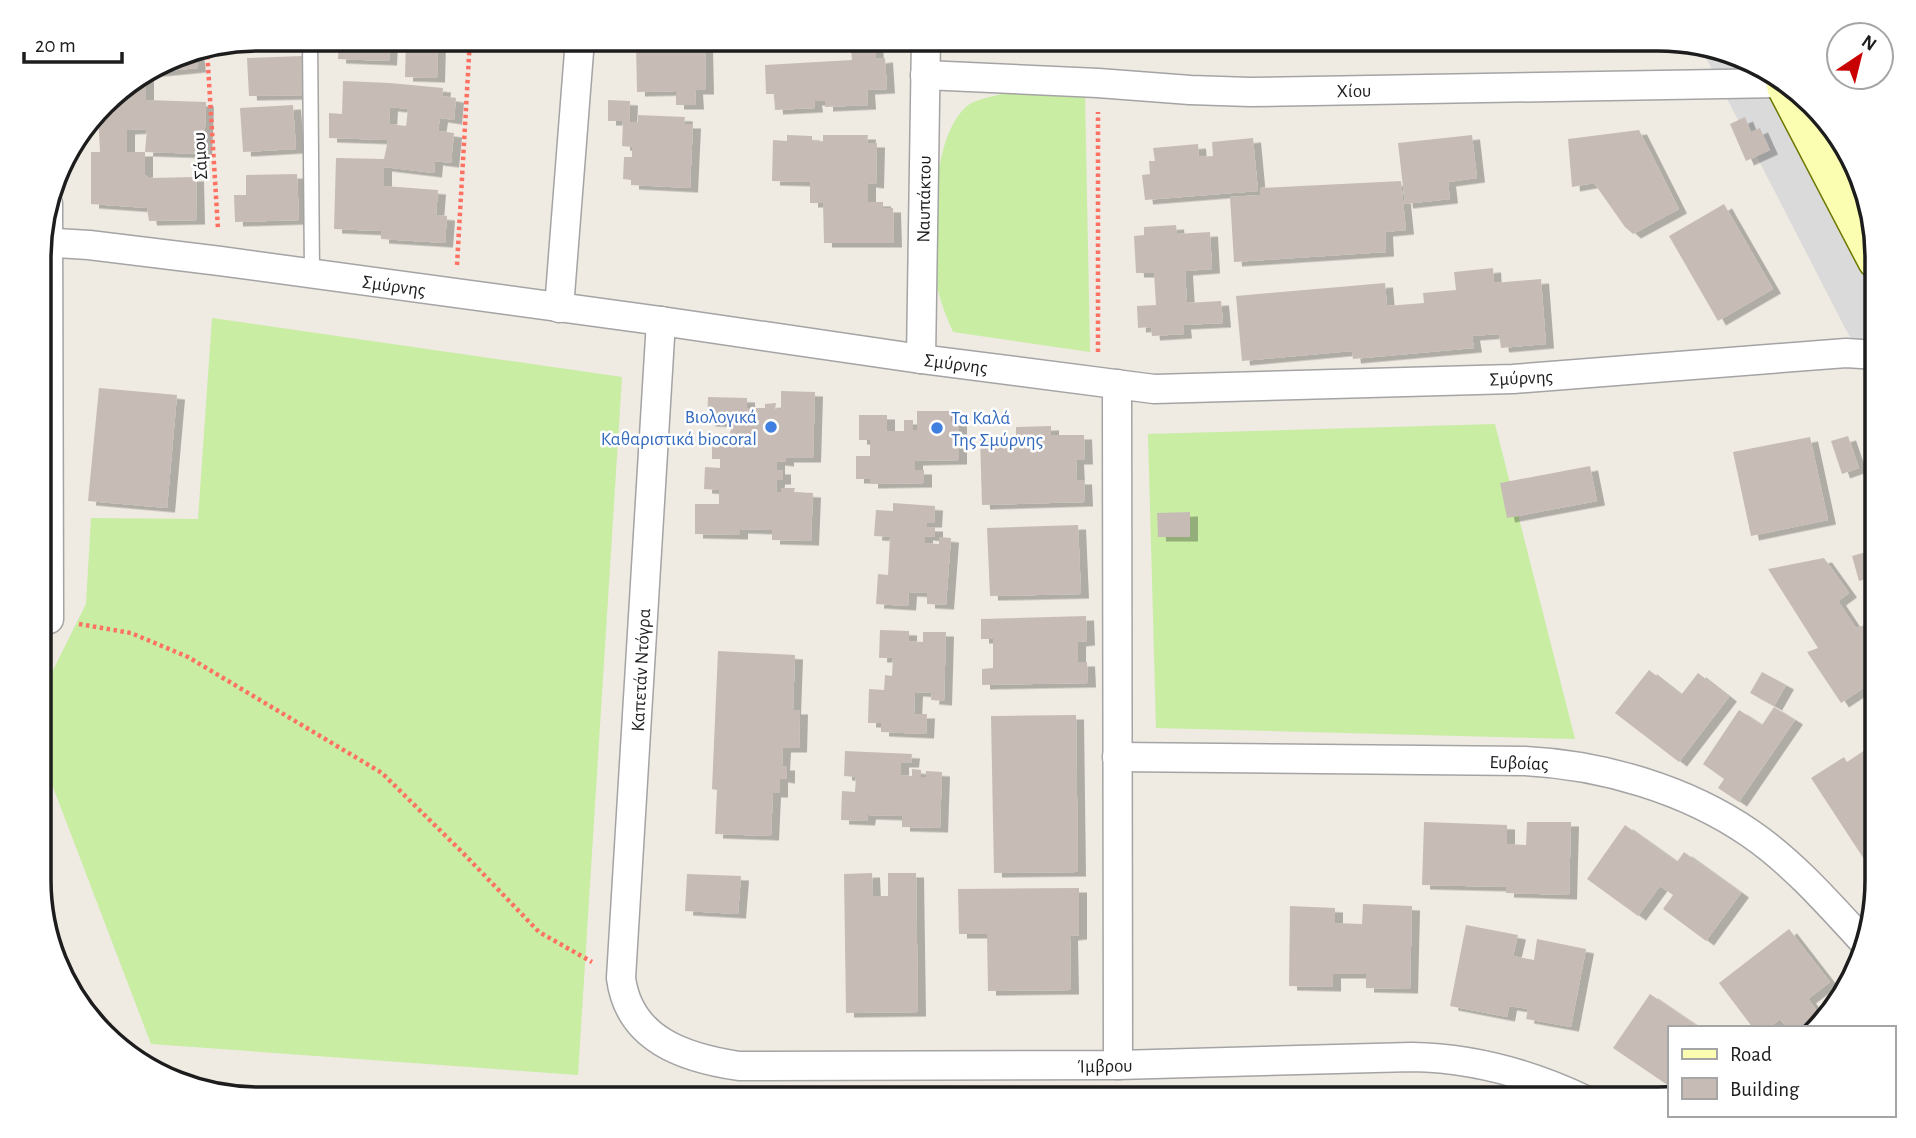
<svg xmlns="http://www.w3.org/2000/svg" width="1916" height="1138" viewBox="0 0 1916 1138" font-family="'Alegreya Sans',sans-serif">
  <defs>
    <filter id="shadow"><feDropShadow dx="8" dy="4.5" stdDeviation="0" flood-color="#0004"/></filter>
  </defs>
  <rect width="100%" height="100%" fill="#efeae2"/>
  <polygon fill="#dbdada" points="1702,50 1768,68 1848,148 1877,243 1877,380 1846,330"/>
  <g fill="#c8eda3">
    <path d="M1002,94H1085L1090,352L953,332C944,312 936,289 933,266C932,255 933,244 934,233C935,197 937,132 967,106C976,99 991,97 1002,94Z"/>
    <polygon points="212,318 622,377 578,1075 151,1044 40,753 40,696 86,604 91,518 198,519"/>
    <polygon points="1495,424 1575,739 1156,728 1148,434"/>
  </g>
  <g fill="#c7bcb5" fill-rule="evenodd" filter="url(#shadow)">
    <polygon points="258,38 286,39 286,41 245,42 245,41"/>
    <polygon points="339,39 390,39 389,61 338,59"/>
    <polygon points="406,39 438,39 437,78 405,77"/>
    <polygon points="673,39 784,39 784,44 705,44 706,90 695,90 696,105 676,105 676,91 637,92 636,46 673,45"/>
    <polygon points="837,39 875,39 876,59 885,58 887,89 867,90 868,105 825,107 825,101 814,101 815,108 775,110 774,94 766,94 765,65 852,60 850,41 837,42"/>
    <polygon points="1529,39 1636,39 1637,43 1599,48 1529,40"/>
    <polygon points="196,51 198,68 146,73 174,55"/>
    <polygon points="303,56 305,95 249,96 247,58"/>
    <path d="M146,73V100L206,102L204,154L145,152V175L149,178L196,177L197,220L149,221L147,208L91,204V152H100L98,113L113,93ZM147,129L145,152H127V130Z"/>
    <path d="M343,81L390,83L443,88L442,96L456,98L454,120L440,118L438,131L454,133L451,163L435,161L434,173L384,167V186L438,190L436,215L447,216L445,243L381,239V231L334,229L336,158L384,159L388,140L329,138V113L342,114ZM390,107L408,109L406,126L389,124Z"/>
    <polygon points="608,100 630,101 629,122 638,122 638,115 685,117 684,124 693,124 690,188 631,185 631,180 623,179 624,157 632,157 632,147 622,146 623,121 608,121"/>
    <polygon points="293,105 296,149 243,152 240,108"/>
    <polygon points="1745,117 1751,132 1760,128 1770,150 1746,161 1730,124"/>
    <polygon points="1639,130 1679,209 1633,234 1625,227 1594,183 1572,187 1568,139"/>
    <polygon points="787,135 812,136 812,142 823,141 823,135 868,135 867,143 877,143 876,184 868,183 868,202 883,202 883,208 893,208 894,243 824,243 823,203 810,203 810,182 772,181 773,140 787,141"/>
    <polygon points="1472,135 1477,178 1448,182 1450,199 1405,204 1398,143"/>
    <polygon points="1253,138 1258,191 1145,200 1142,175 1150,174 1149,161 1155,161 1153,148 1198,144 1199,157 1213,156 1212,142"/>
    <polygon points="297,174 299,220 235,222 234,195 246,195 246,175"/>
    <polygon points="1401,181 1406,230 1385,232 1386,252 1234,262 1230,197 1261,195 1260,188"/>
    <polygon points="1724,204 1773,289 1718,321 1669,236"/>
    <polygon points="1176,225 1177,234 1210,232 1212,269 1185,271 1187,303 1221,301 1223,323 1183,325 1184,334 1152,336 1151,327 1138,328 1137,306 1156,305 1154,273 1136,273 1134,236 1144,235 1144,227"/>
    <polygon points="1493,268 1494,283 1541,279 1546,344 1501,348 1499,334 1472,336 1474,348 1353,359 1352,351 1242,361 1236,296 1385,283 1387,306 1424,303 1423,293 1456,290 1454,272"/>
    <polygon points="99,388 177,395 167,508 88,501"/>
    <polygon points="781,391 815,392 813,458 786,458 786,462 777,461 777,470 783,470 783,480 777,480 776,492 781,492 781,488 795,488 794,492 813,493 811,541 772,540 772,530 740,529 740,535 695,534 695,504 719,504 719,490 704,489 705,467 720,468 720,459 712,459 712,438 730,438 731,423 707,422 708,397 747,398 747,408 765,408 765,404 776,403 775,409 781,409"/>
    <polygon points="917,411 951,411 951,421 959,421 959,460 915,461 915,470 924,470 924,483 870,484 870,479 856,479 856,456 870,456 870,440 859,440 859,415 887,415 887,431 904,431 904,420 913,420 913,430 917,430"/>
    <polygon points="1051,426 1051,435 1084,435 1085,460 1076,460 1077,480 1084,480 1085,502 982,505 980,437 1016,436 1016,427"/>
    <polygon points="1848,436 1859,468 1842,474 1831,441"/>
    <polygon points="1810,437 1828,520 1751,536 1733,452"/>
    <polygon points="1590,466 1597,501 1507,518 1500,483"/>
    <polygon points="893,503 935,506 934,523 927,523 927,527 935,527 935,537 925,536 925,543 939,544 939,537 951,538 946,605 927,604 927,593 909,592 908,606 876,604 878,574 888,575 890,537 874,536 876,510 893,511"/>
    <polygon points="1190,512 1190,537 1158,537 1157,513"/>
    <polygon points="1078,525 1081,594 990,596 987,528"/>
    <polygon points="1877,549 1877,588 1876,588 1873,577 1859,581 1852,556"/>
    <polygon points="1824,558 1849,593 1838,601 1856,628 1870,623 1877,632 1877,679 1841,703 1807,652 1818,648 1768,569"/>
    <polygon points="1086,616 1087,641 1078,642 1078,662 1087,662 1088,683 982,685 982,669 993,668 993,639 981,639 981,619"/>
    <polygon points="880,630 909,631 909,641 923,642 923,632 946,632 944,701 931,700 932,693 915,692 914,714 927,714 926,734 881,732 881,723 868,723 869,689 884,690 885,675 892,676 893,658 879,658"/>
    <polygon points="718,651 795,655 793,710 800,710 799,748 783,748 782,766 787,766 787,779 780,778 780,793 773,793 771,836 715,834 717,790 712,789"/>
    <polygon points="1649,670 1681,695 1698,673 1729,697 1679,762 1615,713"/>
    <polygon points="1762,672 1786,685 1774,706 1750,693"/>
    <polygon points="1774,707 1795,720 1739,802 1718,788 1724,779 1703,764 1739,710 1762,725"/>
    <polygon points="1076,715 1078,872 994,873 991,716"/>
    <polygon points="1877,742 1877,879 1811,778 1844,757 1847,762"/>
    <polygon points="845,751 912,754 911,763 901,763 901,775 912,776 912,769 921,770 921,777 926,777 926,771 942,772 940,828 902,827 902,816 868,815 867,821 841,820 842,791 855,792 856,777 844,776"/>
    <polygon points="1424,822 1507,825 1507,844 1526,845 1527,822 1571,822 1569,895 1506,893 1506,887 1422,885"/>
    <polygon points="1625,825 1677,862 1684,852 1741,893 1706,941 1663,909 1673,895 1660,886 1638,916 1587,879"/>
    <polygon points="872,873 873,896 888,896 888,873 916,873 918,1012 846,1013 844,874"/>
    <polygon points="687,874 741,876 738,914 685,911"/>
    <polygon points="1079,888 1079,935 1070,936 1071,990 988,991 987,934 959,934 958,889"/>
    <polygon points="1363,904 1412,906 1410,989 1366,988 1366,974 1333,974 1333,987 1289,986 1290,906 1335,908 1335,923 1362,924"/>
    <polygon points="1466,925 1518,935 1513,956 1534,960 1537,939 1586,949 1571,1027 1526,1019 1528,1009 1509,1006 1507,1017 1450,1006"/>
    <polygon points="1789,929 1830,982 1808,999 1819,1014 1831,1004 1832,1006 1810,1028 1787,1028 1780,1019 1769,1028 1753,1028 1719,983"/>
    <polygon points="1650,994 1700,1028 1669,1028 1669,1086 1613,1048"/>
  </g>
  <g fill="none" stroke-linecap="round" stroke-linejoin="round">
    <g stroke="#a4a4a4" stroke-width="17">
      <polyline id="lane" points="310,39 312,274"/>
    </g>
    <g stroke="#a4a4a4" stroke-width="31">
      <g id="street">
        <polyline points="925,75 1098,83 1190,90 1250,92 1783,83"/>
        <polyline points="48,204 49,619"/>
        <polyline points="40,242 89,245 220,261 661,321 921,359 1154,389 1513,379 1846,353 1877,355"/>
        <polyline points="559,308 580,39"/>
        <path d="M661,321L621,978C629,1040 685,1058 739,1066L1118,1065L1412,1057C1472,1058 1530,1074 1583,1099"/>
        <polyline points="921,359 926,39"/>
        <polyline points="1117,384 1118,1065"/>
        <path d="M1117,757L1525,761C1602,765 1686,789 1751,834C1793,863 1828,903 1863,941"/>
      </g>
    </g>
    <g stroke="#6c7700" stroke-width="41">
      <polyline id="secondary" points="1786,86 1877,260"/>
    </g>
    <g stroke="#ff7162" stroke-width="4.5" stroke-dasharray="3.5 3.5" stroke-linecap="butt">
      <polyline points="207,49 218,229"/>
      <polyline points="457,265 470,39"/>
      <polyline points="1098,352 1098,112"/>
      <polyline points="79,624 131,633 188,657 382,773 463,853 539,932 592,962"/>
    </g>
    <use href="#lane" stroke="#fff" stroke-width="14"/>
    <use href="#street" stroke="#fff" stroke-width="28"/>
    <use href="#secondary" stroke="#fbfeb1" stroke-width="38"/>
  </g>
  <g fill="#3f7fe0" stroke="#fff" stroke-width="2.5">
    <circle cx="771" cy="427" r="7"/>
    <circle cx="937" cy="428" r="7"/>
  </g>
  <g text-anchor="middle" stroke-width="5" stroke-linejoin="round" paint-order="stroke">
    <g font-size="19" fill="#1d1d1d" stroke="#fff">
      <text transform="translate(1354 90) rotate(-1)" y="7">Χίου</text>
      <text transform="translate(199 156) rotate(-93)" y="7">Σάμου</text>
      <text transform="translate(923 199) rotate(-89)" y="7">Ναυπάκτου</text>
      <text transform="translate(394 285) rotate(8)" y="7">Σμύρνης</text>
      <text transform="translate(956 363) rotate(7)" y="7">Σμύρνης</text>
      <text transform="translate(1521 377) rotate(-3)" y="7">Σμύρνης</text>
      <text transform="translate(640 670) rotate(-87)" y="7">Καπετάν Ντόγρα</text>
      <text transform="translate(1519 762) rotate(2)" y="7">Ευβοίας</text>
      <text transform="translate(1105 1065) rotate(-1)" y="7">Ίμβρου</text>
    </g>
    <g font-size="19" fill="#366cbe" stroke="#fff" text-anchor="end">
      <text x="757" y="423">Βιολογικά<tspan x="757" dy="22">Καθαριστικά biocoral</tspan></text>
      <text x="951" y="424" text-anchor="start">Τα Καλά<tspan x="951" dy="22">Της Σμύρνης</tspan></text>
    </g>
  </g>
  <path d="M0 0H1916V1138H0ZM258 51H1658A207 207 0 0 1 1865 258V880A207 207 0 0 1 1658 1087H258A207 207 0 0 1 51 880V258A207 207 0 0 1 258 51Z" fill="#fff" fill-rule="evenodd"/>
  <path fill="none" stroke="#1d1d1d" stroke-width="3.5" d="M258 51H1658A207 207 0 0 1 1865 258V880A207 207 0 0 1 1658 1087H258A207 207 0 0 1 51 880V258A207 207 0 0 1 258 51Z"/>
  <rect x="1668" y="1026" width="228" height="91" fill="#ffffff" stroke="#a5a5a5" stroke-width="2"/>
  <rect x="1682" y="1049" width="35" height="10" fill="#fbfeb1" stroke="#a5a5a5" stroke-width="2"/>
  <text x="1730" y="1061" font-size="21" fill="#1d1d1d">Road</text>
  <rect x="1682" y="1078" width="35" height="21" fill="#c7bcb5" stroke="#a5a5a5" stroke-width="2"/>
  <text x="1730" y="1096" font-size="21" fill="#1d1d1d">Building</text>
  <g transform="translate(1860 56) rotate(35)"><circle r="33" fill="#ffffff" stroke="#a5a5a5" stroke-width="2"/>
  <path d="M0-5L12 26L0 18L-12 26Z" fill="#c90002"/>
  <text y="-10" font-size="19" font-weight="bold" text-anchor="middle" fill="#1d1d1d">N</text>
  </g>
  <path d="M24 52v10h98v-10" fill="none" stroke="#1d1d1d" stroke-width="3.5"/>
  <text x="35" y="52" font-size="21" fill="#1d1d1d" stroke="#ffffff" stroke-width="5" paint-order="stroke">20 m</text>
</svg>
